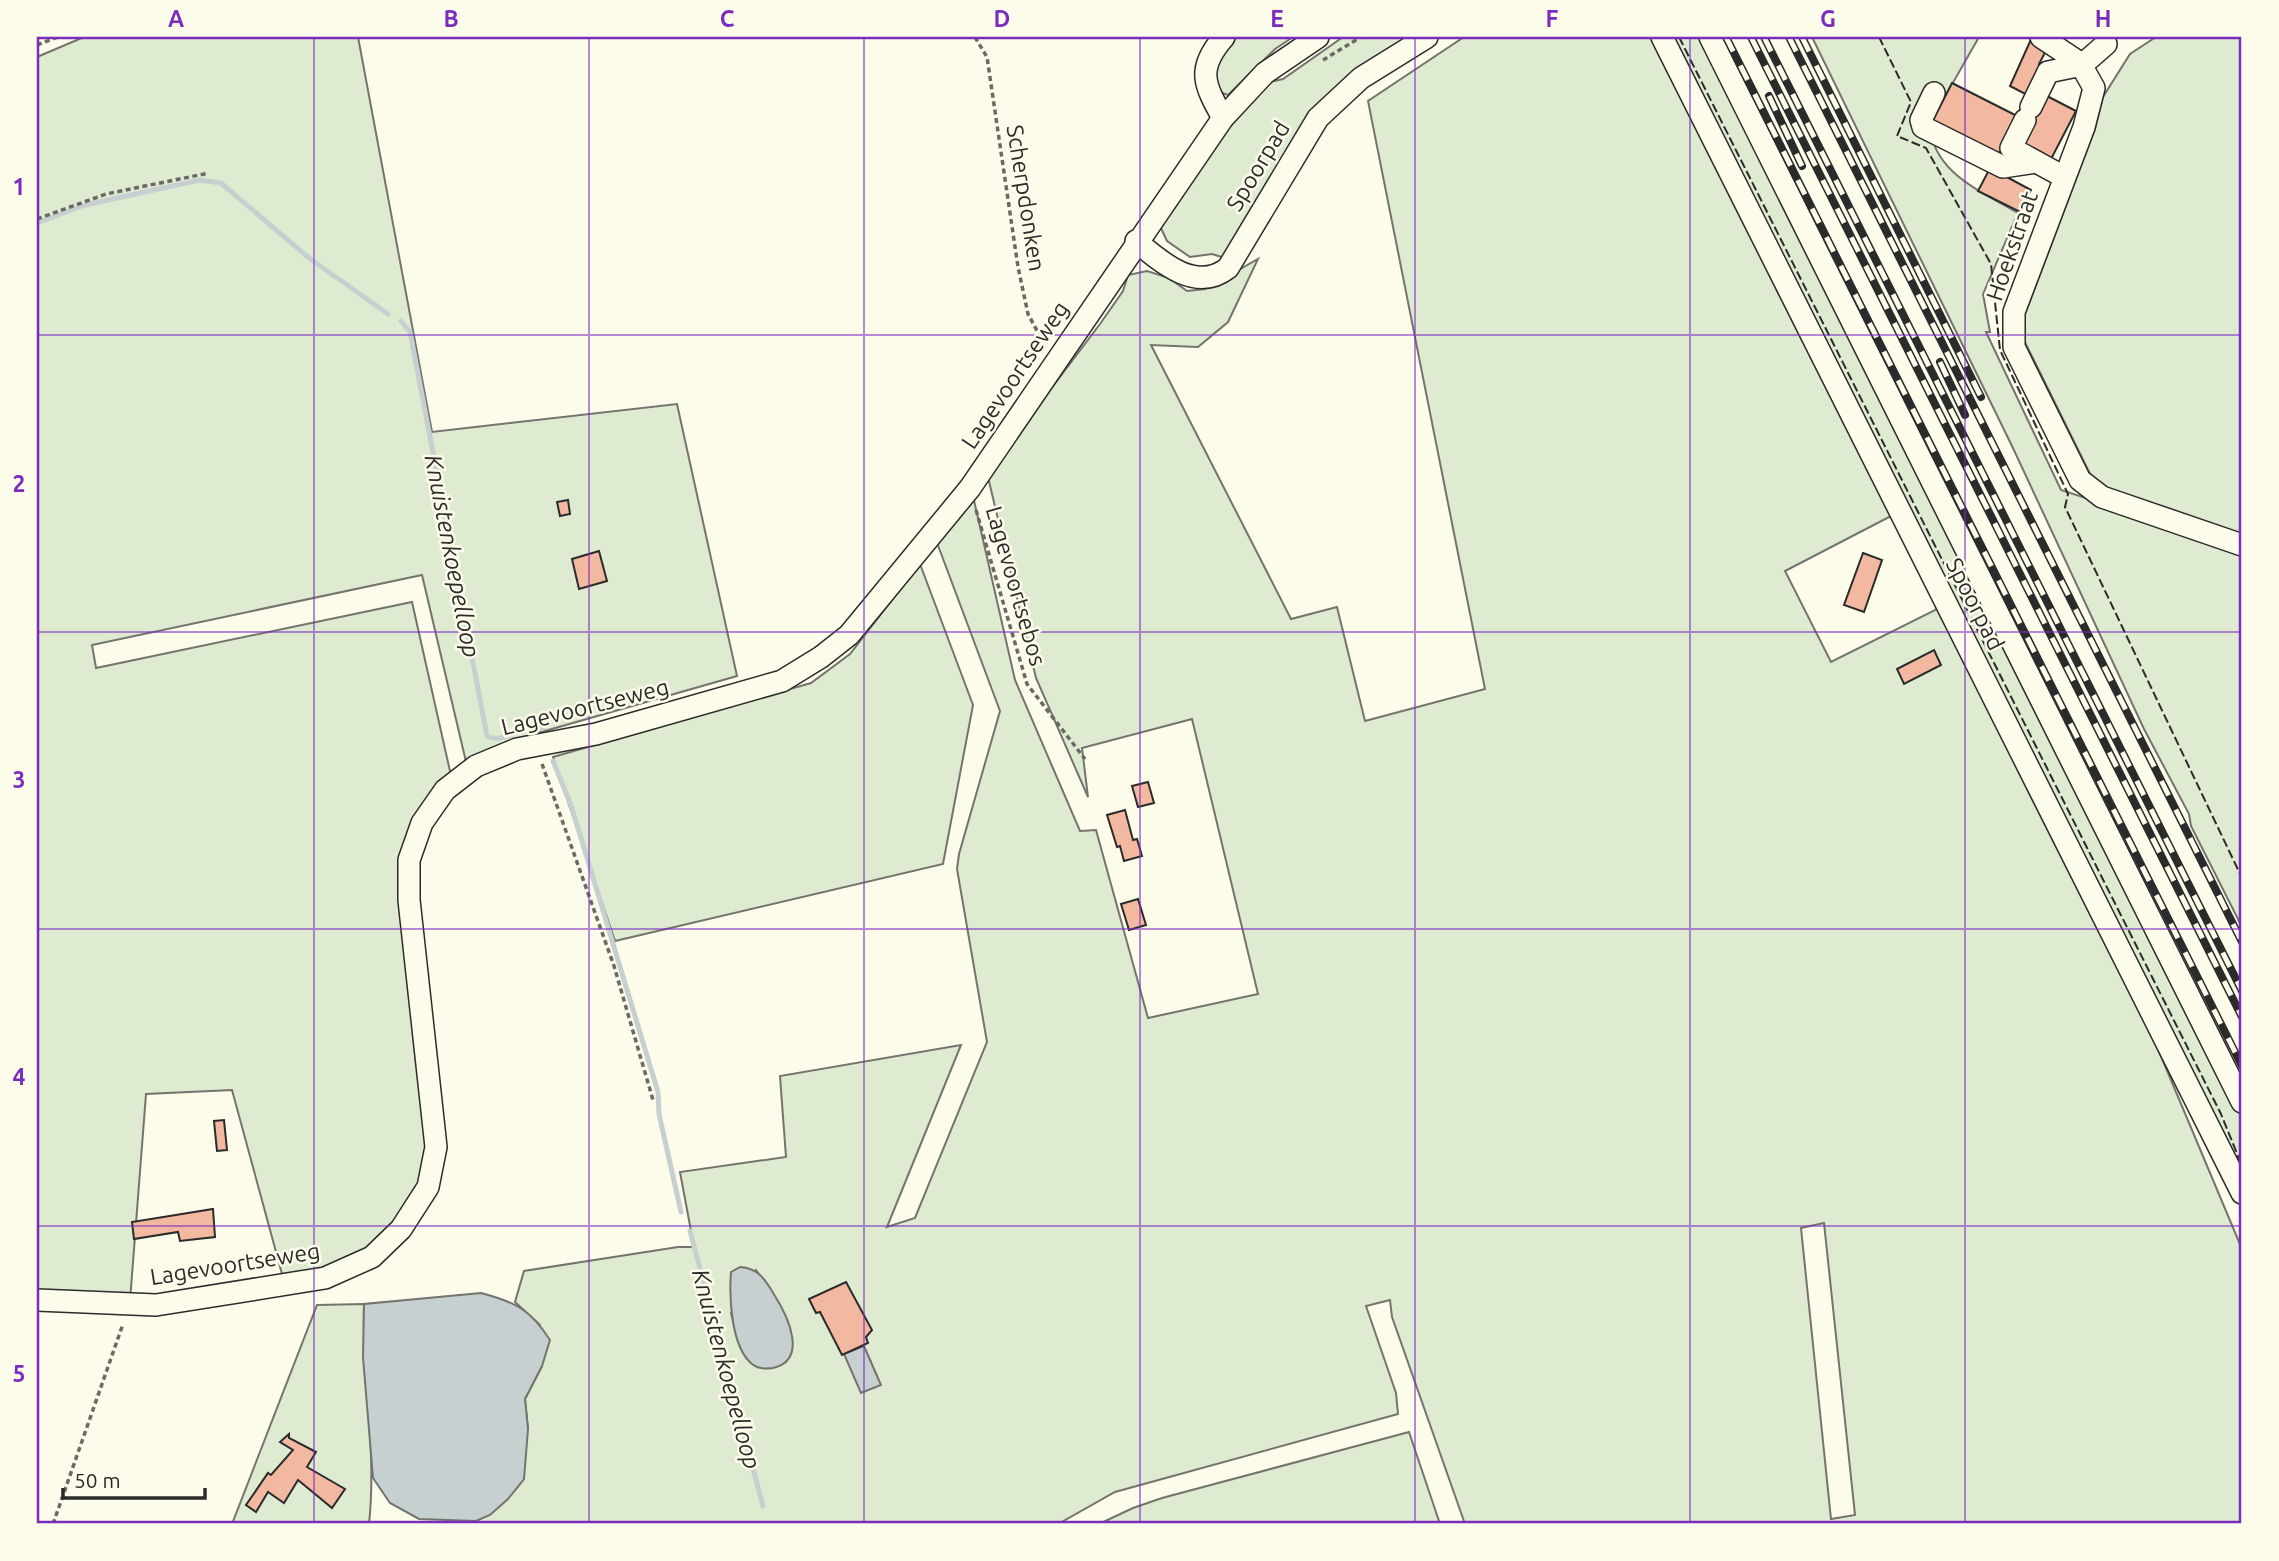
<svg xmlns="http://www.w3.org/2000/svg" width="2279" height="1561" viewBox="0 0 2279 1561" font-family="Ubuntu,sans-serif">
  <rect width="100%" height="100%" fill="#fdfbea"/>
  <g fill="#deebd1" stroke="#74746e" stroke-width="2" fill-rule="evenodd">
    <polygon points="84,37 358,37 432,432 677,404 737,676 517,739 467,766 422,575 92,645 96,668 412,602 452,780 411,835 434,1142 411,1203 371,1249 285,1285 232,1090 146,1094 130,1301 37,1295 37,57"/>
    <polygon points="1234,37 1293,37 1275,49 1228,95 1214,90 1213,65"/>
    <polygon points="1343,37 1413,37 1358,71 1225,258 1212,254 1190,257 1167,241 1159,224 1219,131 1270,82 1283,79"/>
    <path d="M1464,37H1653L1893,515L1785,571L1831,662L1939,608L2147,1023L2242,1249V1524H1465L1392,1317L1390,1300L1366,1306L1396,1393L1398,1414L1115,1492L1058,1524H449L476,1521L528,1429L525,1399L542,1366L540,1325L515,1302L524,1271L678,1247H694L680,1172L786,1157L780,1076L961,1045L887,1227L915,1218L987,1042L957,869L959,854L1000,711L936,540L973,496L1015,680L1080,831L1096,830L1148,1018L1258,994L1192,719L1082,748L1088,797L1036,678L987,473L1100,324L1123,291L1128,275L1147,271L1169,278L1187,291L1205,289L1258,259L1228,322L1198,347L1151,345L1291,619L1337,607L1365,721L1485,689L1368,101ZM1824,1223L1855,1515L1831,1519L1801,1228ZM756,1270L778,1302L786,1362C744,1380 740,1345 731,1313Z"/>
    <polygon points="1670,37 1705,37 2242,1111 2242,1179"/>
    <path d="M1812,37H1979L1930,123C1931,172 1981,191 2018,213L1983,294L1990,332H1986L2061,490L2242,549V927L2191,826L2189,814L2144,729L2012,446Z"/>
    <polygon points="2156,37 2242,37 2242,536 2096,486 2019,330 2095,129 2103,97 2130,54"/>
    <polygon points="920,564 973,705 943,864 615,941 553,757 811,683 850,654"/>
    <path d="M364,1304C362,1378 377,1451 369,1524H232L317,1305Z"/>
    <polygon points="1409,1432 1440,1524 1099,1524 1133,1508 1162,1498"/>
  </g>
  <g fill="#c7d0d0" stroke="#74746e" stroke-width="2">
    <path d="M740,1267C759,1268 766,1281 775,1296C787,1315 809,1360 773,1368C766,1369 758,1369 752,1364C731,1347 729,1297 731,1272Z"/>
    <path d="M481,1293C515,1302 530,1309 550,1340L542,1366L525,1399L528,1429L524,1479L508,1499L490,1515L476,1521L419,1519L390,1503L373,1478L363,1357L364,1304Z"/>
    <polygon points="864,1346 881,1385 861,1393 844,1354"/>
  </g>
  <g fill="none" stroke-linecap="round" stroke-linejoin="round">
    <g stroke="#c7d0d0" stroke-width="5">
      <polyline points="37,223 85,205 200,180 221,183 309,258 388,314"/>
      <path d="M401,321L410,332L487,736C504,745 525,723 543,728"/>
      <polyline points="553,761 571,805 658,1092 659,1114 681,1212"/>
      <polyline points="690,1231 763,1506"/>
    </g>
  </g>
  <g fill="#f2b8a0" stroke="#2b2b2b" stroke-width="2">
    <polygon points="2032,37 2049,45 2039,64 2044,66 2029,96 2010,86"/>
    <polygon points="1952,83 2019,117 1997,157 1931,124"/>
    <polygon points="2045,95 2076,111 2050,161 2020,146"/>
    <polygon points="1990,168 2031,190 2020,212 1978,191"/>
    <polygon points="568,500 570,514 560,516 557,502"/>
    <polygon points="599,551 607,581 579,589 572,559"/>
    <polygon points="1863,553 1882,560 1864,612 1844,605"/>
    <polygon points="1934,650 1941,665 1904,684 1897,669"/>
    <polygon points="1148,782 1154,803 1138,807 1132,786"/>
    <polygon points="1125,810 1133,840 1137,839 1142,856 1124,861 1120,846 1117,847 1107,815"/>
    <polygon points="1138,899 1146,925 1129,930 1121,904"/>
    <polygon points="224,1120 227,1150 217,1151 214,1121"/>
    <polygon points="213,1209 215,1237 180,1241 178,1232 134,1239 132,1222"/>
    <polygon points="846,1282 872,1330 866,1337 868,1343 842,1355 820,1312 816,1313 809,1299"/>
    <polygon points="289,1434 289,1438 316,1452 307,1467 345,1489 332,1508 298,1480 284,1503 268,1492 256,1512 246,1505 268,1473 271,1475 293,1450 280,1442"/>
  </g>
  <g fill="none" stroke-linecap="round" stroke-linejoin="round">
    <g stroke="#2b2b2b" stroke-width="24">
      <g id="minor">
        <polyline points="1662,37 2242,1193"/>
        <polyline points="1710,37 2242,1102"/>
        <polyline points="2041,37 2080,63 2094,88 2084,127 2014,312 2014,347 2080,480 2102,497 2242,545"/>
        <polyline points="1934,93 1921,120 1923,127 2003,167 2036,162"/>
        <polyline points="2031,107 2048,72 2082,65 2106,44"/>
        <path d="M1223,118C1204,84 1196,69 1224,37"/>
        <polyline points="2025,120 2011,148 2064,177"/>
        <path d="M1136,241C1162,263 1196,293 1228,268L1318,118L1361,78L1427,37"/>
        <polyline points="37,1300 156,1305 325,1278 372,1257 401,1229 428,1187 436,1147 409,900 409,860 422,823 445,790 476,766 517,749 596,734 782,681 821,657 849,635 970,488 1223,118 1265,73 1318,37"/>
      </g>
    </g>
    <g stroke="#6a6964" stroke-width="3.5" stroke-dasharray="5 3.5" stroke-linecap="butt">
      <polyline points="975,37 987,57 1018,267 1028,314 1041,338 1049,342"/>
      <polyline points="37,45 58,37"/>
      <polyline points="1323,60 1361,37"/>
      <polyline points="37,219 106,194 209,173"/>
      <polyline points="976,510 1027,684 1085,759"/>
      <polyline points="542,764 614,966 653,1100"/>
      <polyline points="53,1524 123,1324"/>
    </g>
    <use href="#minor" stroke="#fdfbea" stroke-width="21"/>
    <g stroke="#2b2b2b" stroke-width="8">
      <g id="rail">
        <polyline points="1726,37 2242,1066"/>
        <polyline points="1751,37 2242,1017"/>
        <polyline points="1764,37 2242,991"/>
        <polyline points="1789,37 2242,942"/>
        <polyline points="1802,37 1981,397"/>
        <polyline points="1769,96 1802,166"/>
        <polyline points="1940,362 1965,415"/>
      </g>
    </g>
    <use href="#rail" stroke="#fdfbea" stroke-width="5" stroke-dasharray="16" stroke-linecap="butt"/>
    <g stroke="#2b2b2b" stroke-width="2" stroke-dasharray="9 3.5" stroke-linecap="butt">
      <polyline points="1679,37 2221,1114 2242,1166"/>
      <polyline points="1879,37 1911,102 1897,136 1926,148 1991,264 2000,350 2068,494 2065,507 2242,878"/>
    </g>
  </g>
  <path fill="none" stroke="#7b2cbf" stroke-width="2" stroke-opacity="0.55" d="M314,37V1524M589,37V1524M864,37V1524M1140,37V1524M1415,37V1524M1690,37V1524M1965,37V1524M37,335H2242M37,632H2242M37,929H2242M37,1226H2242"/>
  <g text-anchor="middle" stroke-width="5" stroke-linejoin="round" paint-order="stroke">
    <g font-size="23" fill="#2b2b2b" stroke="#fdfbea">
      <text transform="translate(1258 166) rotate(-59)" y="8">Spoorpad</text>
      <text transform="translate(1026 198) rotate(81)" y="8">Scherpdonken</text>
      <text transform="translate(2012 246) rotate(-71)" y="8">Hoekstraat</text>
      <text transform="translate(1015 375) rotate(-56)" y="8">Lagevoortseweg</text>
      <text transform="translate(1016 586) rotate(74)" y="8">Lagevoortsebos</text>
      <text transform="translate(1975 604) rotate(63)" y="8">Spoorpad</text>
      <text transform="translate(585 707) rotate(-14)" y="8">Lagevoortseweg</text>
      <text transform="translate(235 1264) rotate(-9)" y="8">Lagevoortseweg</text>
    </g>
    <g font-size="24" font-style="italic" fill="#2b2b2b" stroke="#fdfbea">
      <text transform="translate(452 556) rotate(79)" y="8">Knuistenkoepelloop</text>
      <text transform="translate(726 1369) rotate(75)" y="8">Knuistenkoepelloop</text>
    </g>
  </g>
  <rect width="2279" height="1561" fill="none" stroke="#fdfbea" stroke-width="77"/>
  <path d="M63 1488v10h142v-10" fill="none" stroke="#2b2b2b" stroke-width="3.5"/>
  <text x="74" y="1488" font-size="21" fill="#2b2b2b" stroke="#fdfbea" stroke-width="5" paint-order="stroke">50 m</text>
  <rect x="38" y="38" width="2202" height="1484" fill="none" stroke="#7b2cbf" stroke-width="2.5"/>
  <g font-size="23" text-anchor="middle" font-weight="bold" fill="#7b2cbf">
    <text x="176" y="27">A</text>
    <text x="451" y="27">B</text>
    <text x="727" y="27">C</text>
    <text x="1002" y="27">D</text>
    <text x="1277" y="27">E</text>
    <text x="1552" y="27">F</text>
    <text x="1828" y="27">G</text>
    <text x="2103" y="27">H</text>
    <text x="19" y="195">1</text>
    <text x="19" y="492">2</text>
    <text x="19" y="788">3</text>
    <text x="19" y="1085">4</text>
    <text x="19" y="1382">5</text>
  </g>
</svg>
